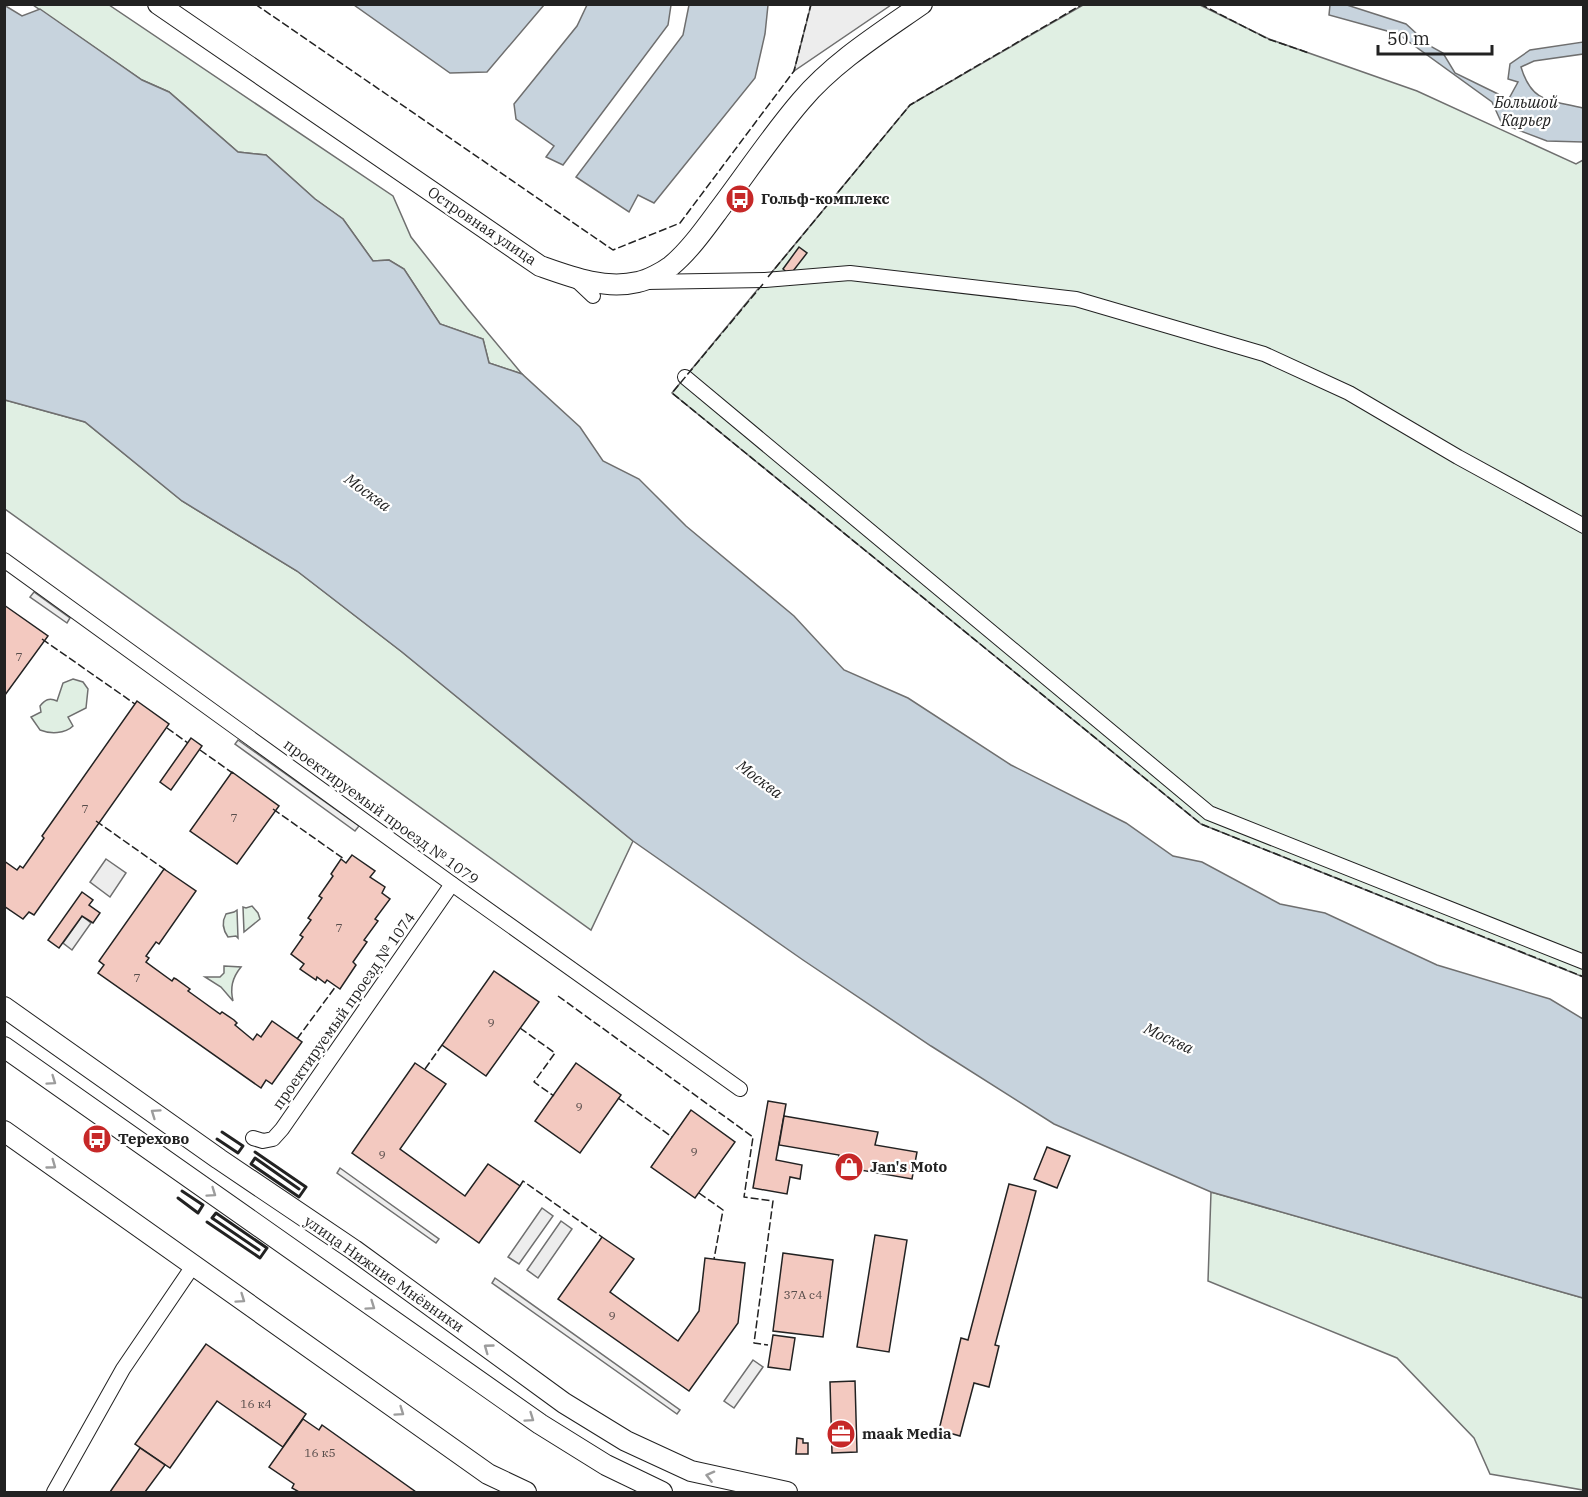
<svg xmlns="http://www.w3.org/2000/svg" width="1588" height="1497" viewBox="0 0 1588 1497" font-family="'IBM Plex Serif',serif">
  <rect width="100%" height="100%" fill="#fff"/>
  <g fill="#e0efe3" stroke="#6f6f6f" stroke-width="1.5">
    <polygon points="33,5 109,5 393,196 411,237 467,308 522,374 489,363 483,339 440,324 404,269 389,260 373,261 343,219 315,199 266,155 238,152 169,92 142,80"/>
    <polygon points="1083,5 1200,5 1269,39 1417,91 1576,164 1583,160 1583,977 1201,824 672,393 910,105"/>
    <polygon points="5,400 85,422 182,501 297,571 402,652 633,841 591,930 5,509"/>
    <path d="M73,679L83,682L88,689L86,708L68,717L73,726C65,734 50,734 40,730L31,717L41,712L40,706C45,700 49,697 57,701L63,683Z"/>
    <polygon points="252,906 258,913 260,919 244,932 243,907 246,908"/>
    <path d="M237,910L238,938L236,936L228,937C223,930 221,923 226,914L234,912Z"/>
    <path d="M224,966L241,967C232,978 230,988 233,1001L221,987L205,977H220L224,973Z"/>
    <polygon points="1211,1192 1583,1298 1583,1490 1490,1474 1474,1438 1397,1358 1208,1281"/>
  </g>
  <g fill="#ededed" stroke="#6f6f6f" stroke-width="1.5">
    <polygon points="811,5 811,4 891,5 794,71"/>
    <polygon points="34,592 70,618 67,623 30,597"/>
    <polygon points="238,740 359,826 355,831 235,744"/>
    <polygon points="106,859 126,873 110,897 90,882"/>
    <polygon points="82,916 91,923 72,950 63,943"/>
    <polygon points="340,1168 439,1239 436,1243 337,1173"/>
    <polygon points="542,1208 553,1216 519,1264 508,1257"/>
    <polygon points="561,1221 572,1229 538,1278 527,1270"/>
    <polygon points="495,1278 680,1410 677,1414 492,1283"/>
    <polygon points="753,1360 763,1367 734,1408 724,1401"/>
  </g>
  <g fill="#c7d3dd" stroke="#6f6f6f" stroke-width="1.5">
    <polygon points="4,5 22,16 40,9 142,80 169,92 238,152 266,155 315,199 343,219 373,261 389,260 404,269 440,324 483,339 489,363 522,374 580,427 603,461 639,479 686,526 794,616 844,670 908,698 1011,765 1126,823 1173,856 1202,862 1280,904 1325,913 1437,965 1550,999 1583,1019 1583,1298 1211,1192 1054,1124 931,1046 803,960 633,841 402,652 297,571 182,501 85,422 5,400"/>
    <polygon points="354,5 544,5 487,72 450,73"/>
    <polygon points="587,5 671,5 668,25 563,165 546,157 554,146 516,119 514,104 577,26"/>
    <polygon points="689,5 768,5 765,34 755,78 654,203 638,195 629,212 576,177 683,35"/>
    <path d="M1330,5H1347L1406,24L1430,46L1443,53L1455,73L1498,94L1507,102L1518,82L1508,79L1510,64L1530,50L1583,42V54L1534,61L1521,67C1532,104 1551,100 1583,108V142L1547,141L1502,124L1492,102L1398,34L1329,15Z"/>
  </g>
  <g fill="#f3c9c0" stroke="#222" stroke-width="1.5">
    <polygon points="799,247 807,253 790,275 783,269"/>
    <polygon points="4,605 48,636 5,695 4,695"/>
    <polygon points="137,701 169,724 34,915 29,912 23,919 4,906 4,861 17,870 20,866 23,868 44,838 42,836"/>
    <polygon points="191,738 202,746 171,790 160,782"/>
    <polygon points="232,772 279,806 237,864 190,831"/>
    <polygon points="352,855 375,871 370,877 385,887 382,893 390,899 375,919 378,921 364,940 367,942 353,962 356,965 340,989 327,980 325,983 317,977 316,980 300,969 304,964 291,954 303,937 300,935 311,920 308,918 322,898 319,896 333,876 331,874 341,859 346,863"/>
    <polygon points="164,869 196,891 159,944 156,942 146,956 149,958 146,962 172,981 174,978 176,979 190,989 188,991 220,1014 222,1012 234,1020 237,1023 235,1025 253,1040 257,1034 261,1037 272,1021 302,1042 272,1084 266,1080 261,1088 98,973 104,965 99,961"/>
    <polygon points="82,892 93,900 89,905 100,913 93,923 82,916 59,948 48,940"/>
    <polygon points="494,971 539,1002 486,1076 442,1045"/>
    <polygon points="415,1063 446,1084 400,1149 465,1196 488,1164 520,1186 479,1243 352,1153"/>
    <polygon points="576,1063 621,1095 580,1153 535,1121"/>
    <polygon points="768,1101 786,1104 776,1160 802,1165 800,1179 790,1177 787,1194 753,1188"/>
    <polygon points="691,1110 735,1142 695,1198 651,1167"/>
    <polygon points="784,1116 878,1132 875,1145 917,1152 912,1179 837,1166 839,1155 779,1145"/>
    <polygon points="1047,1147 1070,1156 1057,1188 1034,1179"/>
    <polygon points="1009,1184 1036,1191 995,1345 999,1346 989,1387 974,1383 960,1436 939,1430 961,1338 968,1340"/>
    <polygon points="875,1235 907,1240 889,1352 857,1347"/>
    <polygon points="602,1237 634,1259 610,1292 678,1341 699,1311 705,1258 745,1263 738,1323 689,1391 558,1299"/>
    <polygon points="783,1253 833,1260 823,1337 773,1331"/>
    <polygon points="773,1335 795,1338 790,1370 768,1367"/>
    <polygon points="206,1344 306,1414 283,1447 217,1401 170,1468 135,1444"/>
    <polygon points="855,1381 857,1452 832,1453 830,1382"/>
    <polygon points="303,1419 319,1430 322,1425 416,1492 299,1492 292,1488 294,1484 269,1467"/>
    <polygon points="797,1438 803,1439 803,1443 808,1443 808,1454 796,1454"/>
    <polygon points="140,1448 165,1465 145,1492 110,1492"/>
  </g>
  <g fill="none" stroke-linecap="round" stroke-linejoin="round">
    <g stroke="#222" stroke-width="16">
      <g id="street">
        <polyline points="575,279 593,296"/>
        <polyline points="646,282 765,280 850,273 1076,299 1264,354 1349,393 1458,457 1584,526"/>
        <polyline points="685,377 1209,813 1584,962"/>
        <polyline points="4,560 452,884 740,1089"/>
        <polyline points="253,1138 263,1141 273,1139 282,1129 452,884"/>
        <polyline points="54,1492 123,1369 193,1266"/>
      </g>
    </g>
    <g stroke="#222" stroke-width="22">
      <g id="secondary">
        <path d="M158,4L540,266C571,277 605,290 638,282C648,280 663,272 671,266C689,251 704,230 718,211C746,174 771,136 801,101C834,62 879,34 922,4"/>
        <polyline points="4,1007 219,1159 354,1250 564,1403 626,1441 691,1471 787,1492"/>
        <polyline points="4,1047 540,1424 606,1465 662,1492"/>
        <polyline points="4,1131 488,1474 526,1492"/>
      </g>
    </g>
    <use href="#street" stroke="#fff" stroke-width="14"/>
    <use href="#secondary" stroke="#fff" stroke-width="20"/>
    <g stroke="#222" stroke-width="1.5" stroke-dasharray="8 3" stroke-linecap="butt">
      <polyline points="255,4 613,250 680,223 794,71 811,4"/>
      <polyline points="1200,4 1268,39 1309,53"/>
      <polyline points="768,277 910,105 1083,4"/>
      <polyline points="763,284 672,393 1201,824 1584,977"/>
      <polyline points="42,639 135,704"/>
      <polyline points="167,728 188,743"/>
      <polyline points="200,750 234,774"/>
      <polyline points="273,809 344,859"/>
      <polyline points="96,821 167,871"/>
      <polyline points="558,996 753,1137 744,1197 773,1201 754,1343 768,1345"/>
      <polyline points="520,1028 555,1053 534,1082 554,1096"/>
      <polyline points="297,1039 336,986"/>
      <polyline points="425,1069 442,1045"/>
      <polyline points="618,1098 672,1137"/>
      <polyline points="520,1186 523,1181 602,1237"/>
      <polyline points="699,1193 723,1210 714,1259"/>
    </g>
    <g stroke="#222" stroke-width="3">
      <polyline points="217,1139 238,1153 243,1146 222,1132"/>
      <polyline points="255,1152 306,1187 299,1197 251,1164 255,1158 299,1189"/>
      <polyline points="178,1198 198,1213 203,1205 182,1191"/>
      <polyline points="207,1222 260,1258 267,1248 216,1213 212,1218 259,1250"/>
    </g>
  </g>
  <defs><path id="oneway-chevron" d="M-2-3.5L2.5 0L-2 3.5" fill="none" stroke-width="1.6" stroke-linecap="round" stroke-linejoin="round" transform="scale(1.5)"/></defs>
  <g stroke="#9c9c9c">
    <use href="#oneway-chevron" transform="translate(52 1081) rotate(35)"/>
    <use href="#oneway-chevron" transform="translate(155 1113) rotate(-145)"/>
    <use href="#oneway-chevron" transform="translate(52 1165) rotate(36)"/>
    <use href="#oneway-chevron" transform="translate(212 1193) rotate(35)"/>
    <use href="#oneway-chevron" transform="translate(241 1299) rotate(35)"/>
    <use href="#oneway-chevron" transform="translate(371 1306) rotate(35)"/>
    <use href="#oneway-chevron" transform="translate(488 1348) rotate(-144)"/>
    <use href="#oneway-chevron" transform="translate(400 1412) rotate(35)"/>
    <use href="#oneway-chevron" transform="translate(530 1418) rotate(35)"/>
    <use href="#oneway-chevron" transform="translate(710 1476) rotate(-166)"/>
  </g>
  <defs>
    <g id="bus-disc" transform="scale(1.5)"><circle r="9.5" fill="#c62828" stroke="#fff"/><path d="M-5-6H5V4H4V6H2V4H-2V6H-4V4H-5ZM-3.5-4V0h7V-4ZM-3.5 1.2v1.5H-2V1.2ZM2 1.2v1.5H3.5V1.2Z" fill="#fff"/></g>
    <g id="shop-disc" transform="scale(1.5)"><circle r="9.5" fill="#c62828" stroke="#fff"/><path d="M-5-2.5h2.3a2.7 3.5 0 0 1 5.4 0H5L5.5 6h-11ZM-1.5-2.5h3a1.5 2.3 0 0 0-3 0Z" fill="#fff"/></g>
    <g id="office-disc" transform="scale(1.5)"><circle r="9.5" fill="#c62828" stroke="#fff"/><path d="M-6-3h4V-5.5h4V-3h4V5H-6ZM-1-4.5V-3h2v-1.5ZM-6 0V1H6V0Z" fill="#fff"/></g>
  </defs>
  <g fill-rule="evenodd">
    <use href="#bus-disc" x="740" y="199"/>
    <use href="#bus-disc" x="97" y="1139"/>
    <use href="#shop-disc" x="849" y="1167"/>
    <use href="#office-disc" x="841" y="1434"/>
  </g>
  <g text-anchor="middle" stroke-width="4.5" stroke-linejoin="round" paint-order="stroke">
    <g font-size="12" fill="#564c4a">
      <text x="19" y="661">7</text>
      <text x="85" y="813">7</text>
      <text x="234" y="822">7</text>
      <text x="339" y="932">7</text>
      <text x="137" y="982">7</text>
      <text x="491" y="1027">9</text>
      <text x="579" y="1111">9</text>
      <text x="694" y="1156">9</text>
      <text x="382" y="1159">9</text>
      <text x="803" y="1299">37А с4</text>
      <text x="612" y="1320">9</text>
      <text x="256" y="1408">16 к4</text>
      <text x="320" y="1457">16 к5</text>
    </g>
    <g font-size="15" font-weight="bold" fill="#222" stroke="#fff" text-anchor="start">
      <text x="761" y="204">Гольф-комплекс</text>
      <text x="118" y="1144">Терехово</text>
      <text x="870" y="1172">Jan's Moto</text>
      <text x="862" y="1439">maak Media</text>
    </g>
    <g font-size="15" fill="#222" stroke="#fff">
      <text transform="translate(482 226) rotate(34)" y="5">Островная улица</text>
      <text transform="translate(381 812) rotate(36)" y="5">проектируемый проезд № 1079</text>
      <text transform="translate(344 1011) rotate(-55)" y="5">проектируемый проезд № 1074</text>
      <text transform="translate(384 1274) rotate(35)" y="5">улица Нижние Мнёвники</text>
    </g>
    <g font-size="16" font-style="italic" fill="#222" stroke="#fff">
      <text x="1526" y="108">Большой<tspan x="1526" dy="18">Карьер</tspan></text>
      <text transform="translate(368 492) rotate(36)" y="6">Москва</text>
      <text transform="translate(760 779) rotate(37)" y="6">Москва</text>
      <text transform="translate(1169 1038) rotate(25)" y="6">Москва</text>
    </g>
  </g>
  <rect width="1588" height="1497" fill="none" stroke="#222222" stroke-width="12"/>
  <path d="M1378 45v9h114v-9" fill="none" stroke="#222222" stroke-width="3"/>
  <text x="1387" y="45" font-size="18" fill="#222222" stroke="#ffffff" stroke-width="4.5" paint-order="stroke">50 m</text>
</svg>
